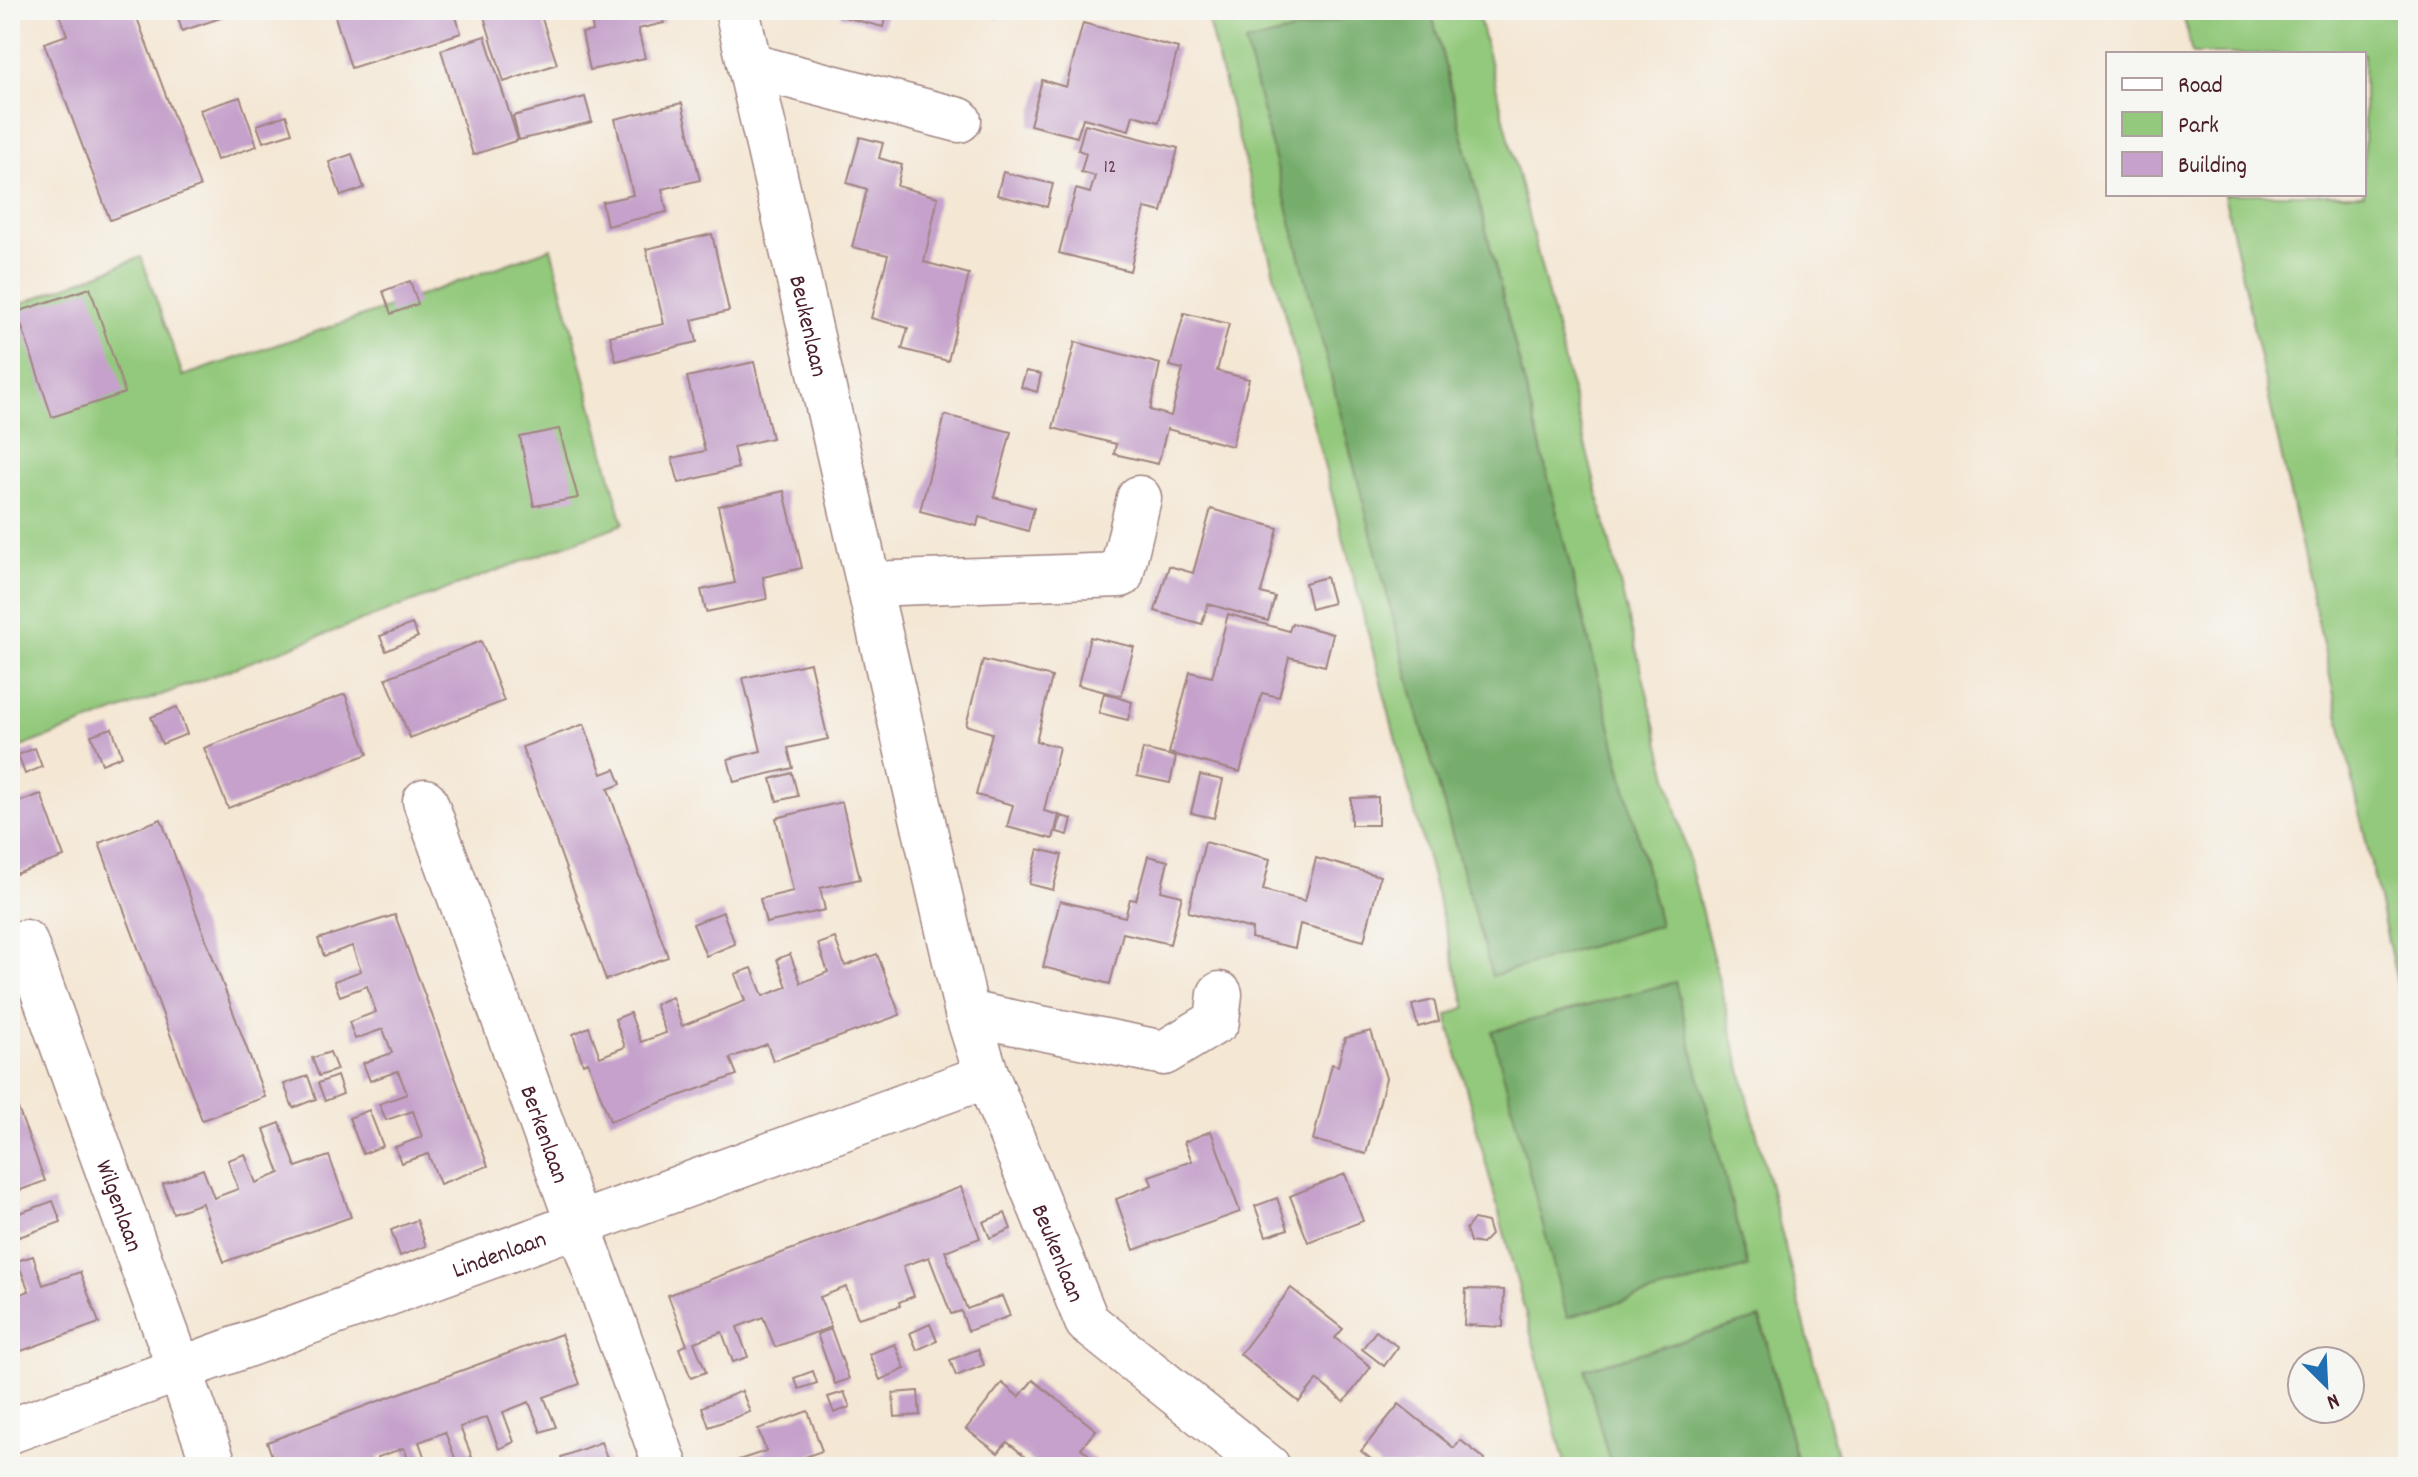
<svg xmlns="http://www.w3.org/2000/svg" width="2418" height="1477" viewBox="0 0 2418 1477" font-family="Dekko,sans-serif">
  <rect width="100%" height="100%" fill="#f6f6f2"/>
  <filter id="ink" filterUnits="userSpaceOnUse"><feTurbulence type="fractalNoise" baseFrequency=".0125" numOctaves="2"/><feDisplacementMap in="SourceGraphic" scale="16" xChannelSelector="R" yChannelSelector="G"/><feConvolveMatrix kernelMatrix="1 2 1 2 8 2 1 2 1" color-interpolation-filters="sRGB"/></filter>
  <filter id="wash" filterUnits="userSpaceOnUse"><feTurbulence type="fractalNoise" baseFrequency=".006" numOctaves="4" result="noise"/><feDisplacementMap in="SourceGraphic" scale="32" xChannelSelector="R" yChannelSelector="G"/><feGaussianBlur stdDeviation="1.8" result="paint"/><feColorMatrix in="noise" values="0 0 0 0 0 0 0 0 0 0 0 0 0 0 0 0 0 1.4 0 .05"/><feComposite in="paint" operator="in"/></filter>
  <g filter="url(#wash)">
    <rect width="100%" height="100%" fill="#f4e7d4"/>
    <g fill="#93c97c" stroke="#6e7454" stroke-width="2">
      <polygon points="1205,10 1377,10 1246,43 1415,703 1492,975 1660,925 1431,10 1477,10 1840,1467 1798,1467 1761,1319 1585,1369 1611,1467 1566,1467 1447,1016 1466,1007"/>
      <polygon points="2182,10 2408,10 2408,1032 2224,194 2364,194 2364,54 2192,54"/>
      <polygon points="551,248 623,524 10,751 10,308 141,257 183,376 375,312"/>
    </g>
    <g fill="#76ad6c" stroke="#60664c" stroke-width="2">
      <polygon points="1377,10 1431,10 1660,925 1492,976 1415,703 1245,43"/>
      <polygon points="1675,982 1748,1267 1567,1317 1492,1031"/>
      <polygon points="1760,1318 1798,1467 1611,1467 1585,1369"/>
    </g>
    <g id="blocks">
      <g fill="#c5a1cb">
        <polygon points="58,10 134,10 200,187 110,220 44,43 67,35"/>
        <polygon points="176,10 231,10 232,14 182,31"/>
        <polygon points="333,10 454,10 461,33 351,68"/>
        <polygon points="482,10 539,10 557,64 504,82"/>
        <polygon points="589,10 661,10 664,23 638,29 645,58 590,70 582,33 593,31"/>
        <polygon points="842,10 887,10 883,27 840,16"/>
        <polygon points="969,10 1002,10 999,19"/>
        <polygon points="1083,23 1178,48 1159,122 1133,115 1129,130 1083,118 1077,137 1030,125 1042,80 1066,87"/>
        <polygon points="485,36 518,140 473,155 441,50"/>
        <polygon points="240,97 257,146 217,160 200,110"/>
        <polygon points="585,97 592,122 519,140 513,116"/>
        <polygon points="682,103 700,180 662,189 667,212 607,226 602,202 633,195 615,119"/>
        <polygon points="286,115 292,133 263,142 257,125"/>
        <polygon points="1085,124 1178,148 1162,212 1145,208 1130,271 1059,253 1076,189 1090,193 1095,176 1081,172 1086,153 1078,150"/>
        <polygon points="860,137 883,143 879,158 902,165 897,186 938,197 924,262 969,274 948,361 902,349 908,328 871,318 888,255 852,247 867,189 847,183"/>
        <polygon points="352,154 364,188 341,196 329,162"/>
        <polygon points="1003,172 1053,184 1047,207 997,195"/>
        <polygon points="712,234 729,311 692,320 697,342 616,361 610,336 664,324 646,249"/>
        <polygon points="410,281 418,304 391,314 383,291"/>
        <polygon points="90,288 125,393 52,417 17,312"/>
        <polygon points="1184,313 1229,324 1217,371 1249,379 1232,446 1167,429 1158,464 1114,454 1116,444 1053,428 1075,342 1160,364 1150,410 1171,416 1183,369 1170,366"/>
        <polygon points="754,362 772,438 733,447 738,468 679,483 672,458 705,451 687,377"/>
        <polygon points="1026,371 1041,374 1037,392 1021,387"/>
        <polygon points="945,415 1011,432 994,497 1034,508 1028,531 979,517 977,526 920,511"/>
        <polygon points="559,429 578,498 534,506 520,437"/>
        <polygon points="784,491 802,568 763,577 767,599 706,612 701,590 735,583 718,506"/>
        <polygon points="1211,509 1278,528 1261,593 1275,597 1268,621 1208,604 1202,624 1155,611 1169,566 1193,573"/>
        <polygon points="1326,577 1333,603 1311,609 1305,583"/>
        <polygon points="1228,614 1289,631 1292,623 1333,634 1325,666 1289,657 1279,697 1262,693 1240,772 1169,753 1190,672 1212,677"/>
        <polygon points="412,624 418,637 386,651 380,636"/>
        <polygon points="1090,637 1134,647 1121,696 1078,685"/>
        <polygon points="481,641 504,701 410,738 386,678"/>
        <polygon points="983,660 1052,677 1036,741 1059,747 1044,811 1059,815 1053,839 1007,827 1013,805 976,795 992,733 966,725"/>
        <polygon points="810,663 828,739 788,748 793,768 734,782 728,759 761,751 743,678"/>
        <polygon points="1104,693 1132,702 1128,720 1099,713"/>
        <polygon points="345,694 368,754 228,808 204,748"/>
        <polygon points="177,707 187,734 162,744 151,717"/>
        <polygon points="584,724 602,774 615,769 621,784 608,789 668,957 606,980 522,747"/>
        <polygon points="112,728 122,756 102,764 91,735"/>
        <polygon points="35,748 42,767 25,774 18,755"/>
        <polygon points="1143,749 1176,757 1170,783 1137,776"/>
        <polygon points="792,773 798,796 777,801 771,779"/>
        <polygon points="1200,775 1223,780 1214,818 1191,813"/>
        <polygon points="41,794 64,857 10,876 10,805"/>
        <polygon points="1378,797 1378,825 1351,825 1351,798"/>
        <polygon points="842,802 860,879 820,888 825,910 766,923 760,899 793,891 776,818"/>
        <polygon points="1061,816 1072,819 1068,835 1057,832"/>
        <polygon points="161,819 265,1097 202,1120 99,843"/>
        <polygon points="1205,842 1270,859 1263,890 1305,901 1316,858 1380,876 1364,941 1300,924 1295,948 1251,938 1252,929 1188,912"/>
        <polygon points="1038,849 1062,855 1053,890 1029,884"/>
        <polygon points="1148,856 1168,861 1161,891 1182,896 1170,944 1123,933 1110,984 1043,967 1060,901 1125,917 1130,899 1136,900"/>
        <polygon points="723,912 735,944 706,956 693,924"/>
        <polygon points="395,915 488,1166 440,1184 428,1154 401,1163 395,1147 422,1137 413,1111 386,1120 379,1104 407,1094 398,1071 370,1081 363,1063 392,1053 383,1029 355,1039 349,1022 376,1012 367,986 340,996 334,981 361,971 352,946 324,956 318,939"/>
        <polygon points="835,938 845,966 877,954 900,1015 773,1061 767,1044 730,1058 737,1075 610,1121 588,1062 583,1064 573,1034 589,1027 600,1057 625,1047 615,1019 630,1013 641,1042 666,1033 655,1004 672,997 682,1026 745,1001 735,974 752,968 763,996 787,987 777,959 790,954 801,983 828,972 818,944"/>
        <polygon points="1434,1000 1439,1021 1418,1027 1412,1005"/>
        <polygon points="1371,1031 1386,1078 1366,1154 1313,1140 1332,1064 1338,1066 1345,1038"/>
        <polygon points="330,1052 337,1070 319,1076 312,1058"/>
        <polygon points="308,1076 316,1099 293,1108 284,1084"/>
        <polygon points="337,1076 343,1094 325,1101 318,1083"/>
        <polygon points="10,1087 45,1181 10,1194"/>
        <polygon points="369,1110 383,1146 363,1154 349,1118"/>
        <polygon points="280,1123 296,1167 329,1156 351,1217 224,1262 202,1203 173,1213 163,1184 203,1169 214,1198 238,1189 228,1160 245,1154 256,1183 280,1173 264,1129"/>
        <polygon points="1211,1131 1240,1212 1134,1250 1116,1199 1152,1185 1149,1176 1192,1161 1184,1142"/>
        <polygon points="1345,1174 1363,1221 1308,1242 1290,1196"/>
        <polygon points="961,1187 980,1238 945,1251 967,1309 1002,1296 1010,1316 968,1331 961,1311 951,1314 929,1257 903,1266 914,1296 899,1302 900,1306 858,1318 846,1287 820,1297 831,1327 775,1347 763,1317 737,1327 748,1357 733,1362 722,1332 694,1342 706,1372 691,1378 679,1348 687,1345 668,1295"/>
        <polygon points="1277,1198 1288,1229 1266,1236 1255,1206"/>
        <polygon points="53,1201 61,1222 19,1237 11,1216"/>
        <polygon points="1005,1213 1011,1229 990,1238 983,1222"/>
        <polygon points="1474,1219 1487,1222 1491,1235 1482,1244 1470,1242 1466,1229"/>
        <polygon points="417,1220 426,1246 400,1256 391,1230"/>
        <polygon points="33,1256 43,1285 80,1272 99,1323 10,1355 10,1298 29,1291 17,1261"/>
        <polygon points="1291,1288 1343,1329 1335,1338 1371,1367 1344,1402 1317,1380 1299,1402 1240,1354"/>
        <polygon points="1466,1289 1504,1290 1503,1327 1464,1325"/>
        <polygon points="930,1324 937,1341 917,1350 910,1333"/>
        <polygon points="831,1329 849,1379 835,1384 817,1334"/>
        <polygon points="1376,1331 1398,1347 1384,1366 1362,1349"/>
        <polygon points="561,1334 580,1384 544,1397 556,1427 541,1432 529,1402 503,1412 514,1442 499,1449 487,1417 460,1427 472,1457 457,1463 445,1432 419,1442 428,1467 411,1467 404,1448 378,1457 382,1467 364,1467 362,1462 349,1467 276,1467 267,1442"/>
        <polygon points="895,1344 905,1369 880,1380 869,1354"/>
        <polygon points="978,1349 984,1365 956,1376 950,1360"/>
        <polygon points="813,1371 817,1383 799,1389 794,1378"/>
        <polygon points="1033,1380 1096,1430 1081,1448 1099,1463 1096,1467 1039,1467 1007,1442 998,1453 966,1429 1002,1383 1019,1397"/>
        <polygon points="742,1391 750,1412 709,1427 702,1407"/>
        <polygon points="918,1391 920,1415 895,1417 893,1393"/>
        <polygon points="844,1392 850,1407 834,1413 828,1397"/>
        <polygon points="1399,1404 1454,1448 1460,1440 1485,1459 1478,1467 1381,1467 1361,1451"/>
        <polygon points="808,1411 822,1451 802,1458 806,1467 738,1467 736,1461 766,1451 758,1429"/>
        <polygon points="601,1442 609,1463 597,1467 564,1467 561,1457"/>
      </g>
    </g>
  </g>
  <g filter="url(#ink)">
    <use href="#blocks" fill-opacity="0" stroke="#9f8380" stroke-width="2"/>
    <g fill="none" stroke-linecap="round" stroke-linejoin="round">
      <g stroke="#9f8380" stroke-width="47">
        <g id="minor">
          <path id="s1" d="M737,10L967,1013L987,1076L1087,1322L1268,1467"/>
          <polyline points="751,66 959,120"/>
          <polyline points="869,584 1121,575 1139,498"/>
          <path id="s2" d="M425,801L666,1467"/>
          <path id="s3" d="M25,942L215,1467"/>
          <polyline points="967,1013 1164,1053 1217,1021 1220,994"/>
          <path id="s4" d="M10,1431L987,1076"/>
        </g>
      </g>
      <use href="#minor" stroke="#fff" stroke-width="44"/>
    </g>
  </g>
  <g text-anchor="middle" stroke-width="6" stroke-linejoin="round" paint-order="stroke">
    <g font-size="20" fill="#694053">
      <text x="1110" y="172">12</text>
    </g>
    <g font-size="24" fill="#4a1f2b" stroke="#f6f6f2">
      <text dy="8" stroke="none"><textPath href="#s1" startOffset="324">Beukenlaan</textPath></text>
      <text dy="8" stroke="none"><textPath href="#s2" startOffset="354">Berkenlaan</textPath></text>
      <text dy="8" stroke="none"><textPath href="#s3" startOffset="280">Wilgenlaan</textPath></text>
      <text dy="8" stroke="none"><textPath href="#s4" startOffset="520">Lindenlaan</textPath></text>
      <text dy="8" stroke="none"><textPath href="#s1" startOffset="1286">Beukenlaan</textPath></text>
    </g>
  </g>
  <rect width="2418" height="1477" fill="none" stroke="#f6f6f2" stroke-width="40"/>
  <rect x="2106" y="52" width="260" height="144" fill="#f6f6f2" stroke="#b1a0a2" stroke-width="2"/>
  <rect x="2122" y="78" width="40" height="12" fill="#ffffff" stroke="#b1a0a2" stroke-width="2"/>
  <text x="2178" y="92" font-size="24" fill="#4a1f2b">Road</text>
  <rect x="2122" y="112" width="40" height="24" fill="#93c97c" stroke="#b1a0a2" stroke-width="2"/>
  <text x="2178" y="132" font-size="24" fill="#4a1f2b">Park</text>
  <rect x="2122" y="152" width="40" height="24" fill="#c5a1cb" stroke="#b1a0a2" stroke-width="2"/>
  <text x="2178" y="172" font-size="24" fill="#4a1f2b">Building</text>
  <g transform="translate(2326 1385) rotate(156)"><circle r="38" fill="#f6f6f2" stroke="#b1a0a2" stroke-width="2"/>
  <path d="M0-6L14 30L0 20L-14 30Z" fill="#1f6fb2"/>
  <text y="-12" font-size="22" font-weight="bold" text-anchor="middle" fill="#4a1f2b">N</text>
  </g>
</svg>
